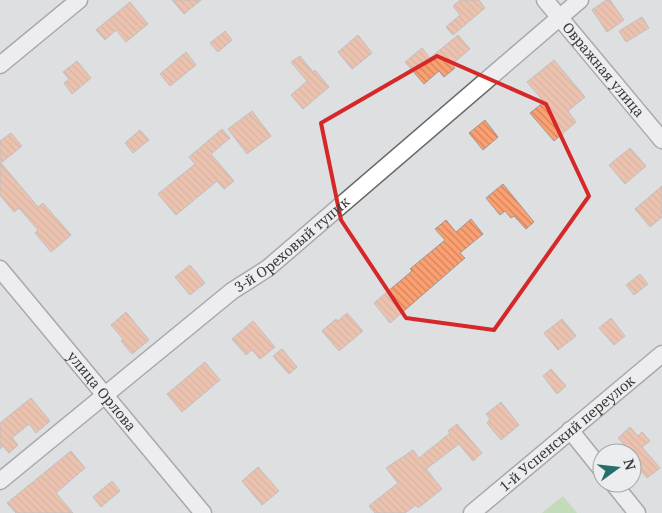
<svg xmlns="http://www.w3.org/2000/svg" width="662" height="513" viewBox="0 0 662 513" font-family="'Noto Serif',serif">
  <defs>
    <pattern id="building-back-hatch" width="6" height="6" patternUnits="userSpaceOnUse" patternTransform="scale(1.25)"><rect width="6" height="6" fill="#fda071"/><path d="M-1 5l2 2M0 0l6 6M5-1l2 2" fill="none" stroke="#ce845e"/></pattern>
  </defs>
  <rect width="100%" height="100%" fill="#dedfe1"/>
  <polygon fill="#a4d88d" points="563,496 577,513 542,513"/>
  <g fill="url(#building-back-hatch)" stroke="#9b9998">
    <polygon points="172,0 201,0 184,14"/>
    <polygon points="460,0 479,0 485,8 453,35 446,27 460,15 453,6"/>
    <polygon points="606,0 610,0 624,20 607,32 592,10"/>
    <polygon points="130,2 148,24 126,42 116,30 105,40 96,30"/>
    <polygon points="642,17 649,28 626,42 619,31"/>
    <polygon points="225,31 232,40 218,52 210,43"/>
    <polygon points="358,35 372,53 352,69 338,52"/>
    <polygon points="458,35 470,49 452,64 455,68 444,77 439,71 424,84 405,62 422,48 430,58"/>
    <polygon points="186,52 196,65 170,86 160,74"/>
    <polygon points="300,56 313,72 315,70 329,87 303,109 291,95 307,81 291,62"/>
    <polygon points="554,60 585,97 568,111 576,122 554,141 530,113 544,102 527,82"/>
    <polygon points="77,61 91,78 72,94 64,83 69,79 63,72"/>
    <polygon points="252,111 271,136 247,154 228,129"/>
    <polygon points="485,120 498,137 483,150 469,133"/>
    <polygon points="222,129 230,138 211,154 234,181 224,189 217,181 176,215 158,194 195,164 189,157"/>
    <polygon points="140,130 149,140 133,153 125,143"/>
    <polygon points="11,133 22,146 1,163 38,207 43,203 71,235 51,252 35,233 38,230 19,208 14,212 0,195 0,141"/>
    <polygon points="630,148 646,166 625,184 609,165"/>
    <polygon points="503,184 534,222 526,229 514,216 511,218 505,211 500,215 486,198"/>
    <polygon points="662,186 662,217 650,227 635,209"/>
    <polygon points="471,219 483,234 460,253 465,258 390,323 374,303 412,271 410,269 445,240 435,229 446,220 456,232"/>
    <polygon points="190,265 205,283 190,295 175,277"/>
    <polygon points="640,274 648,284 634,295 626,285"/>
    <polygon points="126,312 149,340 132,354 121,341 123,339 111,325"/>
    <polygon points="347,313 363,331 339,351 322,331 336,319 338,321"/>
    <polygon points="611,318 625,336 614,345 599,328"/>
    <polygon points="562,319 576,336 558,350 544,333"/>
    <polygon points="253,321 275,347 260,359 252,350 246,355 232,339"/>
    <polygon points="282,349 297,367 289,374 273,356"/>
    <polygon points="205,362 220,380 182,412 167,394"/>
    <polygon points="551,369 566,386 557,394 543,376"/>
    <polygon points="31,398 50,421 36,433 29,424 12,438 18,445 9,453 3,446 0,449 0,423"/>
    <polygon points="501,402 519,425 501,440 487,423 490,419 486,414"/>
    <polygon points="457,424 482,453 473,461 459,444 426,469 442,489 418,508 416,505 405,513 375,513 369,506 398,483 386,468 413,450 419,458 450,433 448,431"/>
    <polygon points="630,427 638,436 642,432 650,441 642,447 660,468 647,478 634,463 637,460 632,453 618,438"/>
    <polygon points="71,451 85,468 56,493 73,513 16,513 7,503"/>
    <polygon points="258,467 279,491 262,505 242,481"/>
    <polygon points="112,481 120,491 101,507 93,497"/>
  </g>
  <g fill="none" stroke-linecap="round" stroke-linejoin="round">
    <g stroke="#67686a" stroke-width="19">
      <g id="street">
        <path id="s1" d="M545,0L662,140"/>
        <polyline points="0,65 79,0"/>
        <path id="s2" d="M0,269L203,513"/>
        <polyline points="570,430 602,470"/>
        <path id="s3" d="M0,481L232,291L268,268L580,0"/>
        <polyline points="613,483 637,513"/>
        <path id="s4" d="M472,513L662,354"/>
      </g>
    </g>
    <use href="#street" stroke="#fff" stroke-width="16"/>
  </g>
  <path d="M0 0H662V513H0ZM437,56L546,104L589,196L494,330L406,318L341,220L321,123Z" fill="#dedfe1" fill-opacity=".55" fill-rule="evenodd"/>
  <path fill="none" stroke="#d62828" stroke-width="4" stroke-linejoin="round" d="M437,56L546,104L589,196L494,330L406,318L341,220L321,123Z"/>
  <g text-anchor="middle" stroke-width="4" stroke-linejoin="round" paint-order="stroke">
    <g font-size="14" fill="#3a3b3b" stroke="#ebedef">
      <text dy="5" stroke="none"><textPath href="#s1" startOffset="91">Овражная улица</textPath></text>
      <text dy="5" stroke="none"><textPath href="#s3" startOffset="376">3-й Ореховый тупик</textPath></text>
      <text dy="5" stroke="none"><textPath href="#s2" startOffset="159">улица Орлова</textPath></text>
      <text dy="5" stroke="none"><textPath href="#s4" startOffset="124">1-й Успенский переулок</textPath></text>
    </g>
  </g>
  <g transform="translate(617 468) rotate(75)"><circle r="24" fill="#ebedef" stroke="#a4a6a7"/>
  <path d="M0-4L9 19L0 12L-9 19Z" fill="#256f6a"/>
  <text y="-8" font-size="14" font-weight="bold" text-anchor="middle" fill="#3a3b3b">N</text>
  </g>
</svg>
